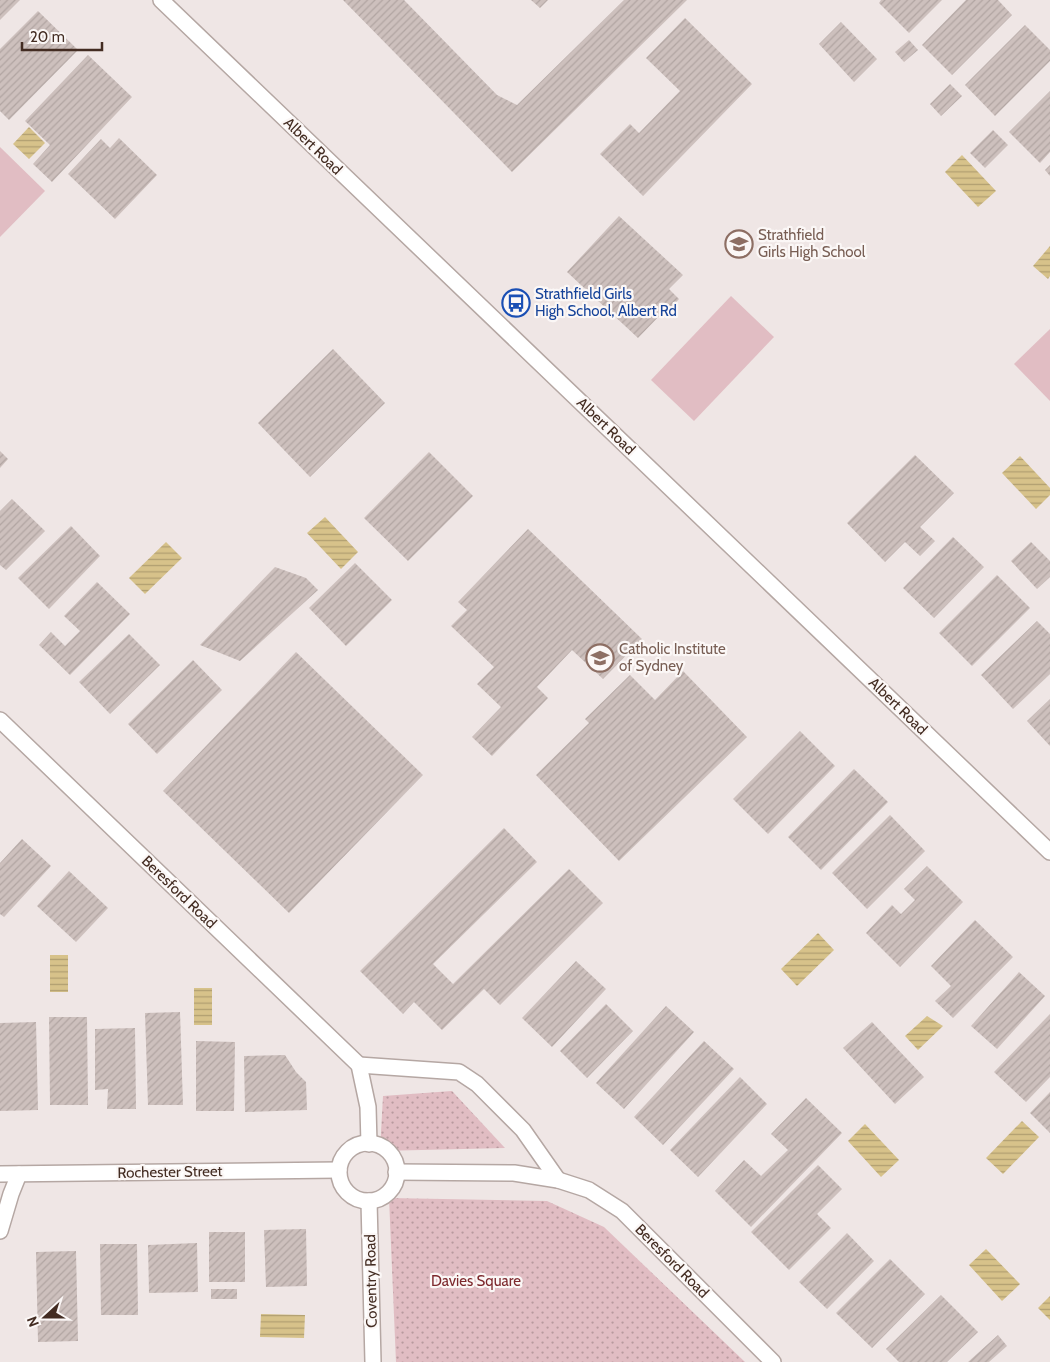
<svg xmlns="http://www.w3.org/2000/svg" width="1050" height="1362" viewBox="0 0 1050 1362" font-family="Cabin,sans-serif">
  <defs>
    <pattern id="park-dots" width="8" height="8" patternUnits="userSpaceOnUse" patternTransform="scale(1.25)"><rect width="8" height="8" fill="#e1bdc3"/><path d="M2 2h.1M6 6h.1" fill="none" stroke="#b89a9e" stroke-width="1.8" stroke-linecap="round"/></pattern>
    <pattern id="water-rules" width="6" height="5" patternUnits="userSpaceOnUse" patternTransform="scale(1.25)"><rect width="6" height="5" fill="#d7c28a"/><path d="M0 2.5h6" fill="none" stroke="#b09e70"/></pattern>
    <pattern id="building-hatch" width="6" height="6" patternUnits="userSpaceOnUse" patternTransform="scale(1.25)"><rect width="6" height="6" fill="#cdc0bd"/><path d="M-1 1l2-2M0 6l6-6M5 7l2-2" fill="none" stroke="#b1a5a2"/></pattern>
  </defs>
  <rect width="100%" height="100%" fill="#efe6e5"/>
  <g fill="url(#park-dots)">
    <polygon points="452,1091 505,1148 380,1151 383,1096"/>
    <polygon points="389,1198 547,1201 604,1227 745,1362 396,1362"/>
  </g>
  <g fill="#e1bdc3">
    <polygon points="0,147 45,191 0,237"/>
    <polygon points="731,296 774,337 694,421 651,380"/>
    <polygon points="1050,329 1050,401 1014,364"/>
  </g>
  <g fill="url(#water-rules)">
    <polygon points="29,127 45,143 29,159 13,144"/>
    <polygon points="962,155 996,191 978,207 945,172"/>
    <polygon points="1050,246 1050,276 1048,279 1033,266"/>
    <polygon points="1020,456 1050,488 1050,495 1036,509 1002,473"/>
    <polygon points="325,517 358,552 341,569 307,533"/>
    <polygon points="166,542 182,558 145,594 129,578"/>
    <polygon points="818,933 834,950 797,986 781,969"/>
    <rect x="50" y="955" width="18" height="37"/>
    <rect x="194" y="988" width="18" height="37"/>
    <polygon points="927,1016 943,1026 918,1050 905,1036"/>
    <polygon points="1022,1121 1039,1137 1003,1174 986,1158"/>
    <polygon points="865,1124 899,1160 881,1177 848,1141"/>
    <polygon points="986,1249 1020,1284 1002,1301 969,1265"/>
    <polygon points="1050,1296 1050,1320 1038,1308"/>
    <polygon points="261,1314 305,1315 304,1338 260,1337"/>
  </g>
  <g fill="url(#building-hatch)">
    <polygon points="0,0 20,0 0,20"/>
    <polygon points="343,0 404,0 497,95 517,105 624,0 687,0 512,172"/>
    <polygon points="531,0 548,0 540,8"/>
    <polygon points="881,0 942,0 909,33 879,3"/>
    <polygon points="966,0 998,0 1012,15 952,75 922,45"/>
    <polygon points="38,11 78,50 9,120 0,111 0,49"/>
    <polygon points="685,18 752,84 643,196 600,154 630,124 639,133 680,91 646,58"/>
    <polygon points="841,22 877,59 854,82 819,44"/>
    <polygon points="1025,25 1050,50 1050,61 995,116 965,85"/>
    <polygon points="909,40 918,50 904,62 895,52"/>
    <polygon points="88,55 132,97 52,182 33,164 50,145 25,121"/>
    <polygon points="950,84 962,96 941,116 930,104"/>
    <polygon points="1050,91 1050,152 1040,163 1009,132"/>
    <polygon points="993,130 1008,145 985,168 970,153"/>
    <polygon points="119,138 157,175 115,219 68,174 101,139 110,148"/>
    <polygon points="1050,165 1050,176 1045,170"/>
    <polygon points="619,216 683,275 669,289 679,299 669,310 667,308 638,338 567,272"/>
    <polygon points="333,349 385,403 310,477 258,423"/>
    <polygon points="0,451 8,459 0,468"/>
    <polygon points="429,452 473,496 408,561 364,518"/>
    <polygon points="915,455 954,493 920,527 935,541 920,556 905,542 885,562 847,523"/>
    <polygon points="12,499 45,531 6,570 0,565 0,511"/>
    <polygon points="71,526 100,556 49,609 18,578"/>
    <polygon points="528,529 642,639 603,679 572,650 537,687 548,698 492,756 472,737 501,707 477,684 494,667 451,626 467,610 458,602"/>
    <polygon points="953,537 984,567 934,618 903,588"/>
    <polygon points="1031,542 1050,561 1050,577 1037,589 1011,561"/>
    <polygon points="355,563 392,600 346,646 309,608"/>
    <polygon points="275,567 306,578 318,590 240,661 200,645"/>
    <polygon points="997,575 1030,608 972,666 939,633"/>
    <polygon points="97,582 130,614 70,675 39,645 51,632 65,646 80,631 64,616"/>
    <polygon points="1037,621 1050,634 1050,674 1013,709 981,675"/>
    <polygon points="129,634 160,665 110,714 79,682"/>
    <polygon points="296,652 423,775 289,913 163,791"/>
    <polygon points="193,660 222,690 157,754 128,724"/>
    <polygon points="683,671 747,737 619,861 536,775 589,723 585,719 630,675 655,700"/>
    <polygon points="1050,699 1050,746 1027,721"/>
    <polygon points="800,731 835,766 768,834 733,799"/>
    <polygon points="854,769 888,802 821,870 788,837"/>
    <polygon points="890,815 925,851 867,909 832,873"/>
    <polygon points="504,828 537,862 433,964 453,984 569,869 603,903 500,1005 484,989 442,1030 414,1002 403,1014 360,971"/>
    <polygon points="22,839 51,866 4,917 0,914 0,863"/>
    <polygon points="927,866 963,902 900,967 866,933 892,905 901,914 915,900 904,889"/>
    <polygon points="69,871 108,908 76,942 37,906"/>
    <polygon points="975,920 1013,957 953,1018 935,1001 951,986 931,966"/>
    <polygon points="576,961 606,989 552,1047 522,1018"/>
    <polygon points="1019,972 1045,996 997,1049 971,1026"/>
    <polygon points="606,1004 633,1031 587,1078 560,1051"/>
    <polygon points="666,1006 694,1032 624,1109 596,1083"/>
    <polygon points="180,1012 183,1105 148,1105 145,1013"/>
    <polygon points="1050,1014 1050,1077 1026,1102 994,1072"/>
    <polygon points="49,1017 87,1017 88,1105 50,1105"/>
    <polygon points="36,1022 38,1110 0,1111 0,1023"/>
    <polygon points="872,1022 924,1077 895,1104 843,1048"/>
    <polygon points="135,1028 136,1109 107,1109 108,1089 95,1090 95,1029"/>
    <polygon points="196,1041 235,1042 234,1111 196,1111"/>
    <polygon points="704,1041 734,1069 663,1145 634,1117"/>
    <polygon points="285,1055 296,1072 306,1082 307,1110 245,1112 244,1056"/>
    <polygon points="740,1077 767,1104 698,1177 670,1150"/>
    <polygon points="1050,1092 1050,1133 1030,1113"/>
    <polygon points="806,1098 842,1133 751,1227 715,1191 744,1160 761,1176 788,1150 771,1134"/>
    <polygon points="818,1165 842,1189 817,1214 831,1228 789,1270 751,1232"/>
    <polygon points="306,1229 307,1286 266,1287 264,1230"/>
    <rect x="209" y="1232" width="36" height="50"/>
    <polygon points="847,1233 874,1261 827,1309 799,1282"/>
    <polygon points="197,1243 198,1292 149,1293 148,1245"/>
    <polygon points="100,1244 137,1244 138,1315 101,1315"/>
    <polygon points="76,1251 78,1341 38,1342 36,1252"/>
    <polygon points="890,1259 925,1294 872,1348 836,1313"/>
    <rect x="211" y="1289" width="26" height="10"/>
    <polygon points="941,1295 978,1332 947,1362 899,1362 886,1349"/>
    <polygon points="998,1335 1007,1346 989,1362 968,1362"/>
  </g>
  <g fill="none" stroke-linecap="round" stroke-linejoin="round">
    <g stroke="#b5a7a3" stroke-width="18">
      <g id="street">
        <polyline points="161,0 1050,852"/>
        <polyline points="0,720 359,1065 368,1107 369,1144"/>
        <polyline points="359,1065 459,1072 477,1084 523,1130 558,1180"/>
        <circle cx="368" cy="1172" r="29"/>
        <polyline points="396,1172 514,1173 558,1180 589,1190 622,1211 773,1362"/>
        <polyline points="0,1174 339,1170"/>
        <polyline points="369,1201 373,1362"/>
        <polyline points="0,1231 11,1194 19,1174"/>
      </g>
    </g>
    <use href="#street" stroke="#fff" stroke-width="15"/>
  </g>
  <defs>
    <g id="school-ring" transform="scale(1.4375)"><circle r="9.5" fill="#fbf7f6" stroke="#8d6e63" stroke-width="1.5"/><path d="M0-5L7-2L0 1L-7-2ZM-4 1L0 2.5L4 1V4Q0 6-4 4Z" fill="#8d6e63"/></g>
    <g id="bus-ring" transform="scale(1.4375)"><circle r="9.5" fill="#fbf7f6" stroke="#1a4fb4" stroke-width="1.5"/><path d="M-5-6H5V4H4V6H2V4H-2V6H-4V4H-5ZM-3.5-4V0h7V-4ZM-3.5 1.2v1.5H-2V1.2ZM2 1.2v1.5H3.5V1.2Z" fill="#1a4fb4"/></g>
    <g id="university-ring" transform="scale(1.4375)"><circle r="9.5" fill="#fbf7f6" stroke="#8d6e63" stroke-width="1.5"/><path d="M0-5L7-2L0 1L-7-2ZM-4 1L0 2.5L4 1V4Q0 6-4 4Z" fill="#8d6e63"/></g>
  </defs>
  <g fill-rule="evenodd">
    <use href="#school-ring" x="739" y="244"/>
    <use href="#bus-ring" x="516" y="303"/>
    <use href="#university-ring" x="600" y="658"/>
  </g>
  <g text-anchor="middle" stroke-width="4.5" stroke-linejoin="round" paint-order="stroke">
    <g font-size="15" fill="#432c22" stroke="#fbf7f6">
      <text transform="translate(313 146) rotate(44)" y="5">Albert Road</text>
      <text transform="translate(606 426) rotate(44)" y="5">Albert Road</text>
      <text transform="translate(898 706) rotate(44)" y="5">Albert Road</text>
      <text transform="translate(179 892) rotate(44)" y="5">Beresford Road</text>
      <text transform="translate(170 1172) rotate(-1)" y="5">Rochester Street</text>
      <text transform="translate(672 1261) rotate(45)" y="5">Beresford Road</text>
      <text transform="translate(371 1281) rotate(-91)" y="5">Coventry Road</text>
    </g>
    <g font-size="15" fill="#785e54" stroke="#fbf7f6" text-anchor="start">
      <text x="758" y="240">Strathfield<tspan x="758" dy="17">Girls High School</tspan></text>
      <text x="619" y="654">Catholic Institute<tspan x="619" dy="17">of Sydney</tspan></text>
    </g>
    <g font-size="15" fill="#164399" stroke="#fbf7f6" text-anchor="start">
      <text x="535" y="299">Strathfield Girls<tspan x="535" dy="17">High School, Albert Rd</tspan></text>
    </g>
    <g font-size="15" fill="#7d292d" stroke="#fbf7f6">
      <text x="476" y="1286">Davies Square</text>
    </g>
  </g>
  <g transform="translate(45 1317) rotate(249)" stroke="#fbf7f6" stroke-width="4" paint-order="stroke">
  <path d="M0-4L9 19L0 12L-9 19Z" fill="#432c22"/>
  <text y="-8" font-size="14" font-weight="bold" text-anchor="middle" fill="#432c22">N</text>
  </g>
  <path d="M22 42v8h80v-8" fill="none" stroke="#432c22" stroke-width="2.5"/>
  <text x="30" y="42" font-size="15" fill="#432c22" stroke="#fbf7f6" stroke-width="4" paint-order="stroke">20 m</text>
</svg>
